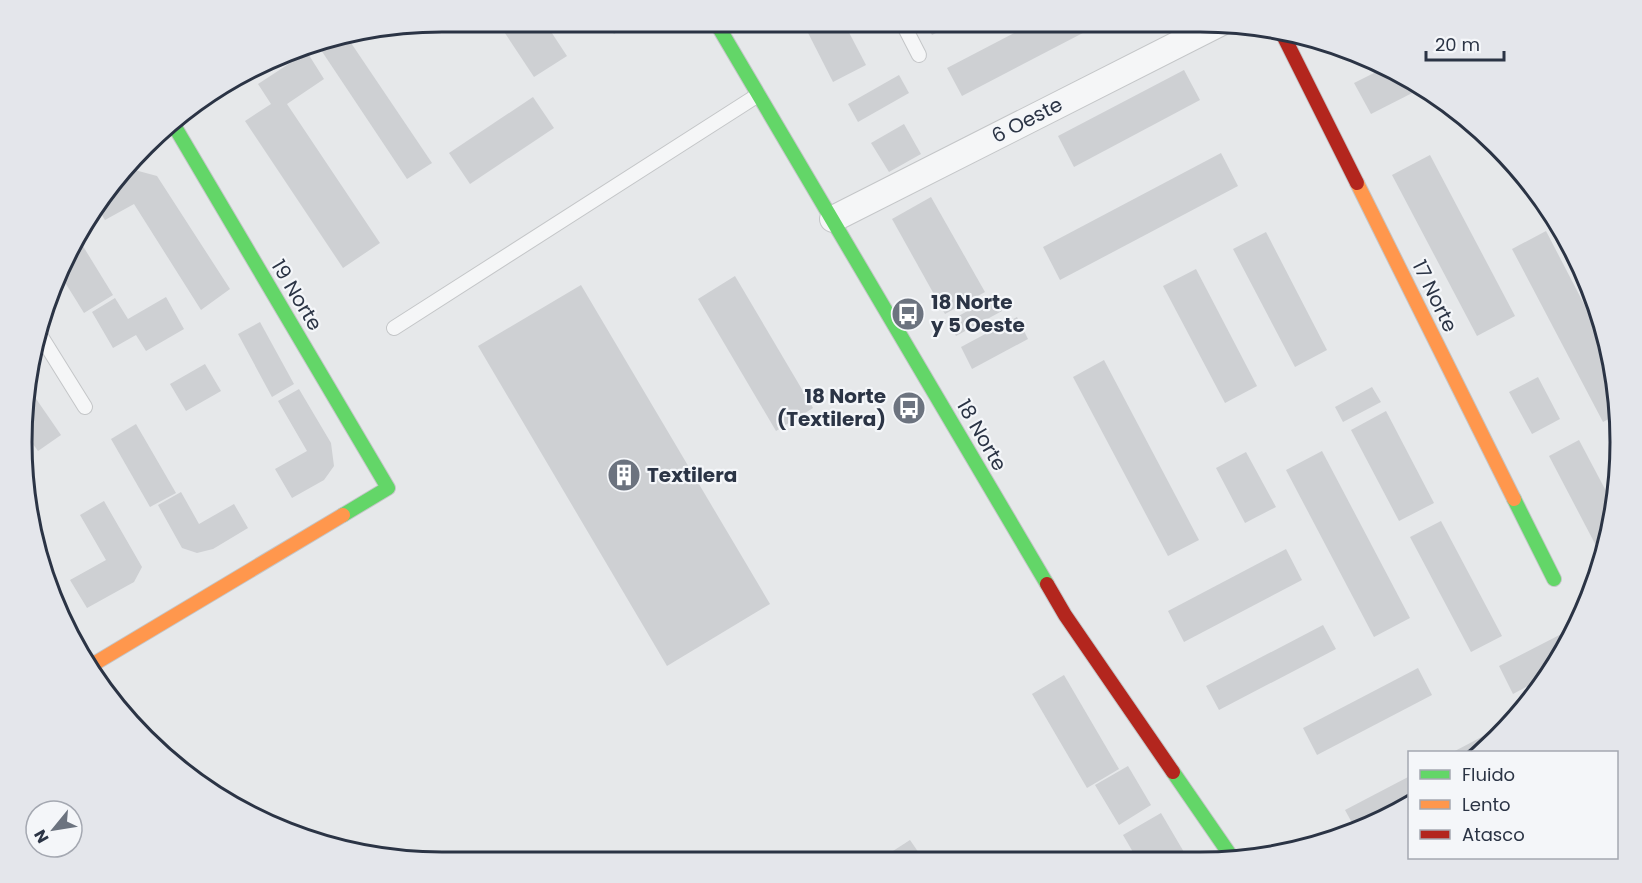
<svg xmlns="http://www.w3.org/2000/svg" width="1642" height="883" viewBox="0 0 1642 883" font-family="Poppins,sans-serif">
  <rect width="100%" height="100%" fill="#e6e8ea"/>
  <g fill="#ced0d3">
    <polygon points="497,21 544,21 567,56 534,77"/>
    <polygon points="605,21 634,21 614,34"/>
    <polygon points="802,21 843,21 866,65 833,82"/>
    <polygon points="925,22 957,22 932,35"/>
    <polygon points="1035,22 1104,22 962,96 947,68"/>
    <polygon points="347,37 432,163 407,179 317,44 322,41"/>
    <polygon points="307,52 324,79 287,104 380,243 343,268 245,121 271,104 258,84"/>
    <polygon points="1386,67 1410,77 1424,87 1371,114 1354,83"/>
    <polygon points="1184,70 1200,100 1074,167 1058,136"/>
    <polygon points="899,75 909,93 858,122 848,104"/>
    <polygon points="533,97 554,128 470,184 449,153"/>
    <polygon points="904,124 921,154 889,172 871,143"/>
    <polygon points="1221,153 1238,186 1060,280 1043,247"/>
    <polygon points="1430,155 1515,316 1477,336 1392,175"/>
    <polygon points="131,169 157,176 230,289 201,310 134,204 105,220 95,204"/>
    <polygon points="931,197 985,292 945,314 892,219"/>
    <polygon points="1546,231 1610,354 1620,413 1603,422 1512,249"/>
    <polygon points="1266,232 1327,350 1295,367 1233,249"/>
    <polygon points="78,238 113,295 84,313 61,276"/>
    <polygon points="1196,269 1257,386 1225,403 1163,286"/>
    <polygon points="735,276 813,408 776,431 698,299"/>
    <polygon points="581,285 770,604 667,666 478,346"/>
    <polygon points="994,296 1002,311 956,336 948,322"/>
    <polygon points="166,297 184,329 146,351 136,335 113,348 92,312 115,298 128,319"/>
    <polygon points="1017,317 1028,339 972,369 961,347"/>
    <polygon points="260,322 294,384 272,397 238,334"/>
    <polygon points="1104,360 1199,540 1168,556 1073,377"/>
    <polygon points="205,364 221,391 186,411 170,384"/>
    <polygon points="1538,377 1560,419 1532,434 1509,392"/>
    <polygon points="1372,387 1381,402 1343,422 1335,407"/>
    <polygon points="299,389 331,443 334,466 324,480 292,498 275,469 307,451 278,401"/>
    <polygon points="30,390 61,435 38,451 25,433"/>
    <polygon points="1386,411 1434,503 1399,521 1351,430"/>
    <polygon points="136,424 176,493 150,507 111,439"/>
    <polygon points="1579,440 1615,508 1603,559 1549,456"/>
    <polygon points="1322,451 1410,618 1374,637 1286,470"/>
    <polygon points="1246,452 1276,507 1245,523 1216,468"/>
    <polygon points="181,492 199,524 234,504 248,528 213,549 197,553 182,548 158,505"/>
    <polygon points="104,501 142,567 134,582 87,608 70,580 106,560 80,515"/>
    <polygon points="1441,521 1502,636 1471,652 1410,537"/>
    <polygon points="1286,549 1302,580 1184,642 1168,611"/>
    <polygon points="1323,625 1336,649 1219,710 1206,686"/>
    <polygon points="1577,626 1565,651 1548,675 1513,694 1499,666"/>
    <polygon points="1418,668 1432,695 1317,755 1303,728"/>
    <polygon points="1064,675 1119,769 1087,788 1032,694"/>
    <polygon points="1512,721 1478,752 1453,752"/>
    <polygon points="1128,766 1151,805 1119,825 1095,785"/>
    <polygon points="1410,776 1410,803 1356,830 1345,810"/>
    <polygon points="1161,813 1188,859 1137,859 1123,835"/>
    <polygon points="910,840 923,859 879,860"/>
  </g>
  <g fill="none" stroke-linecap="round" stroke-linejoin="round">
    <g stroke="#c4c6c8" stroke-width="16">
      <g id="lane">
        <polyline points="902,22 919,55"/>
        <polyline points="394,328 758,95"/>
        <polyline points="37,330 85,407"/>
      </g>
    </g>
    <g stroke="#c4c6c8" stroke-width="28">
      <polyline id="street" points="833,219 1222,22"/>
    </g>
    <g stroke="#c4c6c8" stroke-width="16">
      <g id="fast">
        <polyline points="715,21 1047,584"/>
        <polyline points="172,122 388,488 343,515"/>
        <polyline points="1514,499 1554,579"/>
        <polyline points="1173,772 1233,859"/>
      </g>
    </g>
    <g stroke="#c4c6c8" stroke-width="16">
      <g id="slow">
        <polyline points="1357,183 1514,499"/>
        <polyline points="92,665 343,515"/>
      </g>
    </g>
    <g stroke="#c4c6c8" stroke-width="16">
      <g id="jam">
        <polyline points="1281,31 1357,183"/>
        <polyline points="1047,584 1065,615 1173,772"/>
      </g>
    </g>
    <use href="#lane" stroke="#f5f6f7" stroke-width="14"/>
    <use href="#street" stroke="#f5f6f7" stroke-width="26"/>
    <use href="#fast" stroke="#63d668" stroke-width="14"/>
    <use href="#slow" stroke="#ff974d" stroke-width="14"/>
    <use href="#jam" stroke="#b3261e" stroke-width="14"/>
  </g>
  <defs>
    <g id="bus-disc" transform="scale(1.725)"><circle r="9.5" fill="#6c737f" stroke="#f4f6f9"/><path d="M-5-6H5V4H4V6H2V4H-2V6H-4V4H-5ZM-3.5-4V0h7V-4ZM-3.5 1.2v1.5H-2V1.2ZM2 1.2v1.5H3.5V1.2Z" fill="#fff"/></g>
    <g id="building-disc" transform="scale(1.725)"><circle r="9.5" fill="#6c737f" stroke="#f4f6f9"/><path d="M-4-6H4V6H1V3H-1V6H-4ZM-2.5-4.3h1.7v1.8h-1.7ZM.8-4.3h1.7v1.8H.8ZM-2.5-1h1.7V.8h-1.7ZM.8-1h1.7V.8H.8Z" fill="#fff"/></g>
  </defs>
  <g fill-rule="evenodd">
    <use href="#bus-disc" x="908" y="314"/>
    <use href="#bus-disc" x="909" y="408"/>
    <use href="#building-disc" x="624" y="475"/>
  </g>
  <g text-anchor="middle" stroke-width="4.5" stroke-linejoin="round" paint-order="stroke">
    <g font-size="20" fill="#2b3445" stroke="#f4f6f9">
      <text transform="translate(1027 120) rotate(-27)" y="7">6 Oeste</text>
      <text transform="translate(297 295) rotate(59)" y="7">19 Norte</text>
      <text transform="translate(1435 296) rotate(64)" y="7">17 Norte</text>
      <text transform="translate(982 435) rotate(60)" y="7">18 Norte</text>
    </g>
    <g font-size="20" font-weight="bold" fill="#2b3445" stroke="#f4f6f9" text-anchor="start">
      <text x="931" y="309">18 Norte<tspan x="931" dy="23">y 5 Oeste</tspan></text>
      <text x="886" y="403" text-anchor="end">18 Norte<tspan x="886" dy="23">(Textilera)</tspan></text>
      <text x="647" y="482">Textilera</text>
    </g>
  </g>
  <path d="M0 0H1642V883H0ZM442 32H1200A410 410 0 0 1 1610 442V442A410 410 0 0 1 1200 852H442A410 410 0 0 1 32 442V442A410 410 0 0 1 442 32Z" fill="#e4e6eb" fill-rule="evenodd"/>
  <path fill="none" stroke="#2b3445" stroke-width="3" d="M442 32H1200A410 410 0 0 1 1610 442V442A410 410 0 0 1 1200 852H442A410 410 0 0 1 32 442V442A410 410 0 0 1 442 32Z"/>
  <rect x="1408" y="751" width="210" height="108" fill="#f4f6f9" stroke="#a4a8b1" stroke-width="1.5"/>
  <rect x="1420" y="770" width="30" height="9" fill="#63d668" stroke="#a4a8b1" stroke-width="1.5"/>
  <text x="1462" y="781" font-size="18" fill="#2b3445">Fluido</text>
  <rect x="1420" y="800" width="30" height="9" fill="#ff974d" stroke="#a4a8b1" stroke-width="1.5"/>
  <text x="1462" y="811" font-size="18" fill="#2b3445">Lento</text>
  <rect x="1420" y="830" width="30" height="9" fill="#b3261e" stroke="#a4a8b1" stroke-width="1.5"/>
  <text x="1462" y="841" font-size="18" fill="#2b3445">Atasco</text>
  <g transform="translate(54 829) rotate(240)"><circle r="28" fill="#f4f6f9" stroke="#a4a8b1" stroke-width="1.5"/>
  <path d="M0-4.5L10 22L0 15L-10 22Z" fill="#6c737f"/>
  <text y="-9" font-size="16" font-weight="bold" text-anchor="middle" fill="#2b3445">N</text>
  </g>
  <path d="M1426 51v9h78v-9" fill="none" stroke="#2b3445" stroke-width="3"/>
  <text x="1435" y="51" font-size="18" fill="#2b3445" stroke="#f4f6f9" stroke-width="4.5" paint-order="stroke">20 m</text>
</svg>
